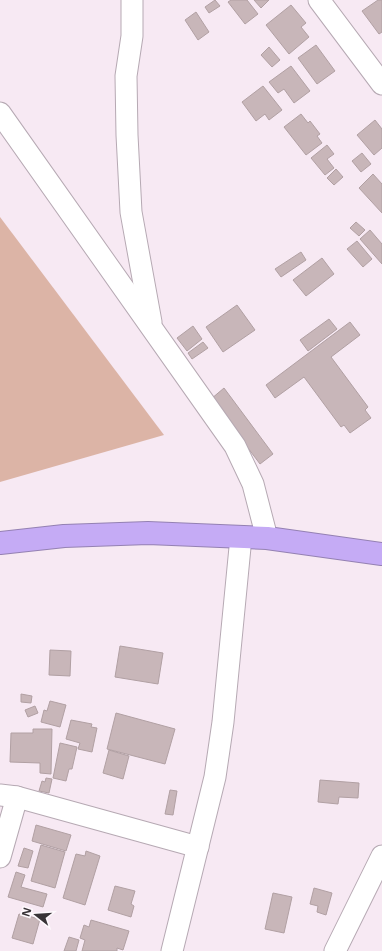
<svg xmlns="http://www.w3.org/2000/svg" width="382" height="951" viewBox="0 0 382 951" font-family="'Noto Sans',sans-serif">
  <rect width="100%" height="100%" fill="#f7e9f3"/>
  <polygon fill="#dcb4a6" points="0,217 164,435 0,482"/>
  <g fill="#c8b6b9" stroke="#b1a0a3">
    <polygon points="215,0 220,6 209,13 205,7"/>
    <polygon points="231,0 247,0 258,14 245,24 228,2"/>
    <polygon points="254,0 269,0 261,8"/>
    <polygon points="378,0 382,0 382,32 379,34 362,11"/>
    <polygon points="291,5 306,23 301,27 309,37 289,54 266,25"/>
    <polygon points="196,12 209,32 198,40 185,20"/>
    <polygon points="316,45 335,71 317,84 298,58"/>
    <polygon points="269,47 280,60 272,67 261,55"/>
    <polygon points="291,66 310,91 294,103 284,89 278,93 269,82"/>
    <polygon points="263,86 282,110 269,120 265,114 256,121 242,102"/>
    <polygon points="301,114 308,123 310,121 320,134 317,136 322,143 306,155 284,127"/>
    <polygon points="375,120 382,129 382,148 374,155 357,135"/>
    <polygon points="327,145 334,154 327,159 334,168 325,175 311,158"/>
    <polygon points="362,153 371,164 361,172 352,161"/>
    <polygon points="336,169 343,177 334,185 327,178"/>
    <polygon points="373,174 382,184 382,213 359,188"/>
    <polygon points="356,222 365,230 359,236 350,228"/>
    <polygon points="370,230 382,244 382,264 360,239"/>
    <polygon points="357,241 372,259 363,267 347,249"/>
    <polygon points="301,252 306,260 281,277 275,269"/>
    <polygon points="322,258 334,274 306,296 293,280"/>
    <polygon points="237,305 255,330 223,352 206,327"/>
    <polygon points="329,319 337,329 308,351 300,340"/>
    <polygon points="350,322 360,335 331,357 368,407 365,410 371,418 350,433 344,425 341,427 304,377 275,398 266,385"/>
    <polygon points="193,326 202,339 187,351 177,338"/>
    <polygon points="203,342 208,348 192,359 188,353"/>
    <polygon points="224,388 273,454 260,464 211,399"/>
    <polygon points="120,646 163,653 158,684 115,677"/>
    <polygon points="50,650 71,651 70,676 49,675"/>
    <polygon points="21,694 32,696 31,703 21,702"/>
    <polygon points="50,701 66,705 60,727 41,722 44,710 47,711"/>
    <polygon points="35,706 38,713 28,717 25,710"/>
    <polygon points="116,713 175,729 165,764 107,749"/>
    <polygon points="71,720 92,724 91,727 97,728 92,752 78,749 80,743 66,739"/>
    <polygon points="33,729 52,729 51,774 40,773 40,763 10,762 11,733 33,733"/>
    <polygon points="60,743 77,747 72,769 69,769 66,781 53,778"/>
    <polygon points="109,750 129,756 123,779 103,773"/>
    <polygon points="46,778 52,779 49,793 39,791 42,781 45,782"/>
    <polygon points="320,780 359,783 358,798 339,797 338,804 318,802"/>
    <polygon points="170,790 177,791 173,815 165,814"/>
    <polygon points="36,825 71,835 66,851 32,841"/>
    <polygon points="41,845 65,852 55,888 31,881"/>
    <polygon points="24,848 33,851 28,868 18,866"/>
    <polygon points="86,851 100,856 85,905 63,898 76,854 85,856"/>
    <polygon points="16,872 25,875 21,887 47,894 43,907 8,897"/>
    <polygon points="115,886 135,891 131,904 134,906 131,917 108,910"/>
    <polygon points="314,888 332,893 326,915 317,912 318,906 310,904"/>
    <polygon points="273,893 292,897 284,933 265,929"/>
    <polygon points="19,914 40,919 33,944 12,938"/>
    <polygon points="91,920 129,931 123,950 117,948 117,951 82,951 85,940 80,938 84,925 89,927"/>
    <polygon points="69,937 79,940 76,951 64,951"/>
  </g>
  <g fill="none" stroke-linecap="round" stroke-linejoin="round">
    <g stroke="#b6a9b3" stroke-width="23">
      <g id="minor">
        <polyline points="132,0 132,36 126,76 127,135 131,212 151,322"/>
        <polyline points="319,0 382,84"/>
        <polyline points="0,113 235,446 253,484 267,538"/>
        <polyline points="0,795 17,797 198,847"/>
        <polyline points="0,857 17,797"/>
        <polyline points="172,951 215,777 223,722 241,537"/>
        <polyline points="335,951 382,856"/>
      </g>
    </g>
    <g stroke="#9481b2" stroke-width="24">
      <polyline id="highway" points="0,543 64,536 148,533 267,538 382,554"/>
    </g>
    <use href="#minor" stroke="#fff" stroke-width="21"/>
    <use href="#highway" stroke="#c5abf5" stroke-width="22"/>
  </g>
  <g transform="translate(36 915) rotate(287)" stroke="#fef9fd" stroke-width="3" paint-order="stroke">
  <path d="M0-3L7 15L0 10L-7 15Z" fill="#383337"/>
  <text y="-6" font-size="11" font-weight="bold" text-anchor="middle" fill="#383337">N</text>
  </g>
</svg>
